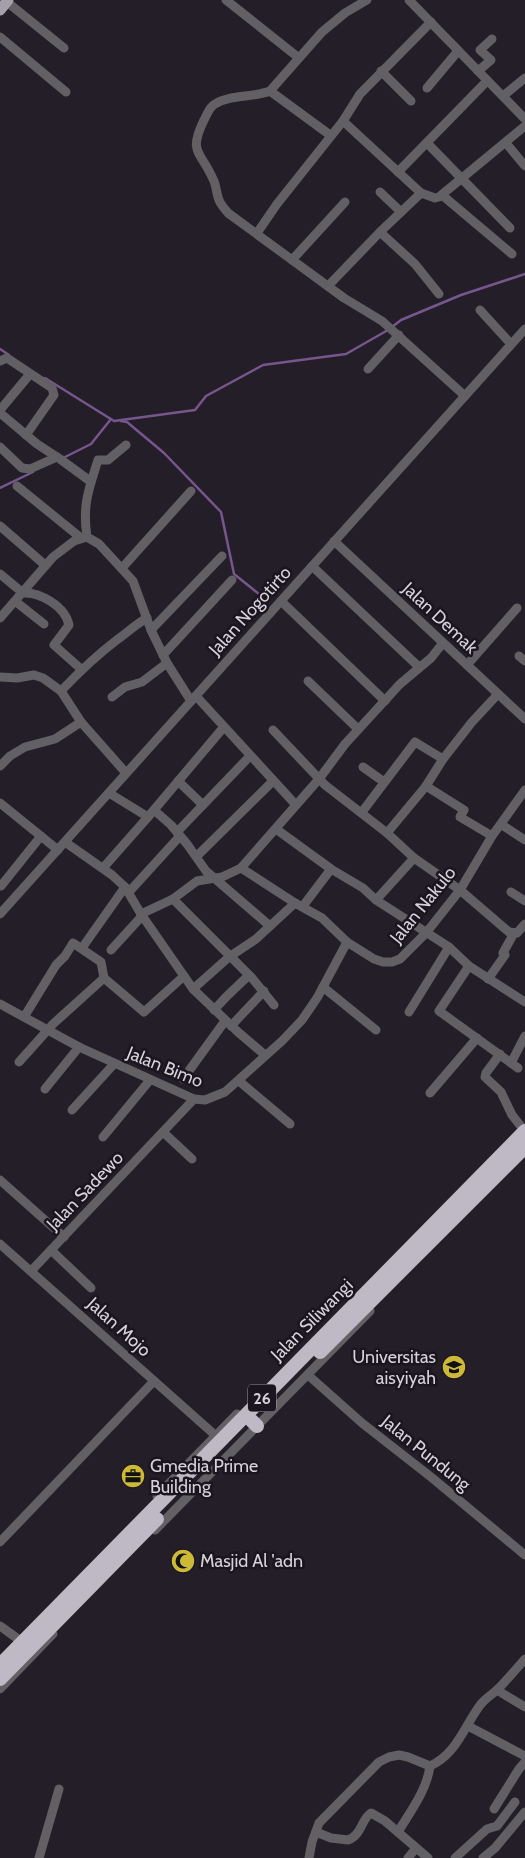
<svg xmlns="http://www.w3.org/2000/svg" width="525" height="1858" viewBox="0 0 525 1858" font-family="Cabin,sans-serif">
  <rect width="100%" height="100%" fill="#231e27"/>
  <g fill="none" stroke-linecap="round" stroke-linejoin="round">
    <g stroke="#77568e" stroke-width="2.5">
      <polyline points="392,327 401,320 461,295 525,274"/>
      <polyline points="0,349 9,355"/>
      <polyline points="45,378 114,421 195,410 206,396 263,365 346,354 388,330"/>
      <polyline points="121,421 127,422 164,453 221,512 234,574 259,594"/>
      <polyline points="63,458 91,444 111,419"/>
      <polyline points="0,488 33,472"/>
    </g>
    <g stroke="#626065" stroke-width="9">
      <polyline points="226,0 299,58"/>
      <path d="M367,0L345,13L322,32L270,91C253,98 231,94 215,104C209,107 207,115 204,120C188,153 200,150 213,179C216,184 216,191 218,197C219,203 224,208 228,213L344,298L382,321L465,396"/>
      <polyline points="409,0 525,119"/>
      <polyline points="7,2 64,48"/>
      <polyline points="0,37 66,92"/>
      <polyline points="381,71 411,101"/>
      <polyline points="478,71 491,60 480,50 492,39"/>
      <polyline points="427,88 458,51"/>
      <polyline points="270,91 330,135"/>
      <polyline points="503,96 525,78"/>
      <polyline points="343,121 421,193"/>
      <polyline points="427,143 510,228"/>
      <polyline points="506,143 525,166"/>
      <polyline points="398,172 487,81"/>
      <polyline points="380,192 401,212"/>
      <polyline points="442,195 512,254"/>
      <polyline points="380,232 415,264 439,294"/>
      <polyline points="257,233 277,204 343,121 360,94 431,22"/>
      <polyline points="292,260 345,202"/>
      <polyline points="328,286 380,232 421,193 435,198 439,197 525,126"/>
      <polyline points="480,310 511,344"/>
      <polyline points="0,361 7,358 52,388 54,395 26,435"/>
      <polyline points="368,369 399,335"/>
      <polyline points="0,410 30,374"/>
      <polyline points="0,413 37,444 60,459 90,481"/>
      <polyline points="0,447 22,468 30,469 57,457"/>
      <polyline points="17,486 81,538"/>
      <polyline points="0,526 45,565"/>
      <path d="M87,537C82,505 89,489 98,460H108L126,445"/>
      <polyline points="334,541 525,719"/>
      <polyline points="312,566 419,667"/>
      <polyline points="122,568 191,491"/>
      <path d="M0,574L23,593C40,592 65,606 69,625L54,645L81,669"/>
      <polyline points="15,601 44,624"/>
      <polyline points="281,601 385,701"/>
      <polyline points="0,618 53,557 74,541 87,537 99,544 133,581 151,630 167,663 191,701"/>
      <polyline points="151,630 222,556"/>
      <polyline points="163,655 232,580"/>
      <polyline points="519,656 525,661"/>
      <polyline points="467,665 517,608"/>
      <path d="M0,677L17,678L34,675L43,678L61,691C79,672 97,655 118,639C128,632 136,624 147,618"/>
      <polyline points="308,681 358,729"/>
      <polyline points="61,691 81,722 126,773"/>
      <polyline points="196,696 296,805"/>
      <polyline points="112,697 125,687 142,682 167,663"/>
      <polyline points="273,730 325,785 387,833 414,858 460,890 509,932 517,933 525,924"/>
      <polyline points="0,766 10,756 25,747 55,739 81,722"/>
      <polyline points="363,767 384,782"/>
      <polyline points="178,781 203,805"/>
      <polyline points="426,786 464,810 460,817 492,836"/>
      <polyline points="109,793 148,817"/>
      <polyline points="0,803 58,850"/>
      <polyline points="154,810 171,825 187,844 206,871 270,926"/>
      <polyline points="362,812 415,742 443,759"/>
      <polyline points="502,825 525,840"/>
      <polyline points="276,829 331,869 363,888 376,900 449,947 469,966 525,1002"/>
      <polyline points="177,832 250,756"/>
      <polyline points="387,833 426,786 443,759 472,722 498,694"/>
      <polyline points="65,842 112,875 125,887 141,914 193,989 238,1032 265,1055"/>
      <polyline points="197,856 273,781"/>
      <polyline points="103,868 148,817 223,728"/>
      <polyline points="241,868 295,903 322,918 347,942 374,959 383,962 392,962 400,959 426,933 460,890 492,836 525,790"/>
      <polyline points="1,886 41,836"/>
      <polyline points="129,892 180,836"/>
      <polyline points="511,892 525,901"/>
      <polyline points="173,899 252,978 274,1005"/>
      <polyline points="376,900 414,858"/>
      <polyline points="303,906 331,869"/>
      <polyline points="0,914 525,329"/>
      <polyline points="141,914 173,899 197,881 222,877 241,868 319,779 345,744 400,684 431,658 443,643"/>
      <polyline points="82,948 125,887"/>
      <polyline points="111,950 142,916"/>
      <polyline points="469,966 439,1011 518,1068"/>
      <polyline points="104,978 144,1012 184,976"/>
      <polyline points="488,979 505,955 503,953 514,933"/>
      <polyline points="323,987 376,1030"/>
      <polyline points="193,989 229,957 256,939 295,903"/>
      <polyline points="0,1004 79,1047 194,1099 205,1100 225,1092 282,1041 302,1020 317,998 347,942"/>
      <polyline points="214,1010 226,997 249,975"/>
      <polyline points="409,1012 449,947"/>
      <polyline points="24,1017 56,965 65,956 73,943 101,962 104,978"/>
      <polyline points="231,1026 264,991"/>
      <polyline points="500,1054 486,1073 485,1077 501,1092 512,1115 523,1129"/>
      <polyline points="19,1062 53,1024 104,978"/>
      <polyline points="511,1063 525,1036"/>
      <polyline points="183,1079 225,1021"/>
      <polyline points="239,1081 290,1124"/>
      <polyline points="45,1089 79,1047"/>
      <polyline points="430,1093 477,1038"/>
      <polyline points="72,1110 114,1064"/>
      <polyline points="163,1132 192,1159"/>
      <polyline points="103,1137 150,1080"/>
      <polyline points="0,1180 64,1237"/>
      <polyline points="0,1244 215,1435"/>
      <polyline points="51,1250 91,1288"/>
      <polyline points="31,1271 194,1099"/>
      <polyline points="308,1375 362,1423 431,1477 525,1555"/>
      <polyline points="157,1496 237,1414"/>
      <polyline points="155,1530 370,1311"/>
      <polyline points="0,1542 154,1381"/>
      <polyline points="0,1626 18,1639"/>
      <polyline points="0,1689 53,1634"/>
      <polyline points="497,1690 525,1707"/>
      <polyline points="468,1726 525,1756"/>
      <polyline points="494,1809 519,1769 525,1762"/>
      <path d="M316,1832L331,1838L348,1840C362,1835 361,1819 371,1813L385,1821L428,1858"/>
      <path d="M398,1832C410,1812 427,1790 430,1766"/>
      <polyline points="39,1858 59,1789"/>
      <path d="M309,1858L312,1842L319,1823L379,1762L389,1757L399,1755L408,1757L430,1766C457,1754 464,1726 481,1704C486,1698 493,1694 499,1688C508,1679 516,1669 525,1659"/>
      <polyline points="408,1858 416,1848"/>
      <polyline points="455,1858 487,1829 497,1826 515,1802"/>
      <polyline points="483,1858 495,1848 525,1812"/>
    </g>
    <polyline stroke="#a59fa9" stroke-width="11" points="0,10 8,0"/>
    <g stroke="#bfb9c5" stroke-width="14">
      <polyline points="320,1352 525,1147"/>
      <polyline points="252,1421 257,1426"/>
      <polyline points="0,1665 525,1131"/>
      <polyline points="0,1679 157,1519"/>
    </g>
  </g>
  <defs>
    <g id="university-disc" transform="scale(1.25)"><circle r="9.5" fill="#cdb938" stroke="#1a151e"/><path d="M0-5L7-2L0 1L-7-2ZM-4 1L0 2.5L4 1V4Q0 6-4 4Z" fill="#111"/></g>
    <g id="office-disc" transform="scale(1.25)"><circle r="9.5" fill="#cdb938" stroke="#1a151e"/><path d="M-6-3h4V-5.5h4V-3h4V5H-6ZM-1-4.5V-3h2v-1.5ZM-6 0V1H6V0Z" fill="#111"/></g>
    <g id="mosque-disc" transform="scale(1.25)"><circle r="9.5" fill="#cdb938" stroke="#1a151e"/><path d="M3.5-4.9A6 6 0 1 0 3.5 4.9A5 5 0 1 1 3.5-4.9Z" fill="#111"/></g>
  </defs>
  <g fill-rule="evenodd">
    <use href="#university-disc" x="454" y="1367"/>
    <use href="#office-disc" x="133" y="1476"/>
    <use href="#mosque-disc" x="183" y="1561"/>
  </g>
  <g text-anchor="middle" stroke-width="5" stroke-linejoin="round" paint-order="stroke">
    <rect fill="#1a151e" stroke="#9e99a1" stroke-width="1" x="248" y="1384.5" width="28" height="27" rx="4"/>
    <g font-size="16" font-weight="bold" fill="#d6d2d9">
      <text x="262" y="1404">26</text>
    </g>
    <g font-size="18" fill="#d6d2d9" stroke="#1a151e">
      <text transform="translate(250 611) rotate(-48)" y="6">Jalan Nogotirto</text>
      <text transform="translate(440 618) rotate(43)" y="6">Jalan Demak</text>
      <text transform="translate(423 905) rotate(-51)" y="6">Jalan Nakulo</text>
      <text transform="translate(165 1067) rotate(22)" y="6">Jalan Bimo</text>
      <text transform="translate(85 1191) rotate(-46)" y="6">Jalan Sadewo</text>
      <text transform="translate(312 1320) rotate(-45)" y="6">Jalan Siliwangi</text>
      <text transform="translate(119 1327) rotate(42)" y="6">Jalan Mojo</text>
      <text transform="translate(426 1453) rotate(39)" y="6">Jalan Pundung</text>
    </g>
    <g font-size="18" fill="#d6d2d9" stroke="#1a151e" text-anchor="start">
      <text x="436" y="1363" text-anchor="end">Universitas<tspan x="436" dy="21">aisyiyah</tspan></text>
      <text x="150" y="1472">Gmedia Prime<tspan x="150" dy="21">Building</tspan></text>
      <text x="200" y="1567">Masjid Al 'adn</text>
    </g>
  </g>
</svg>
